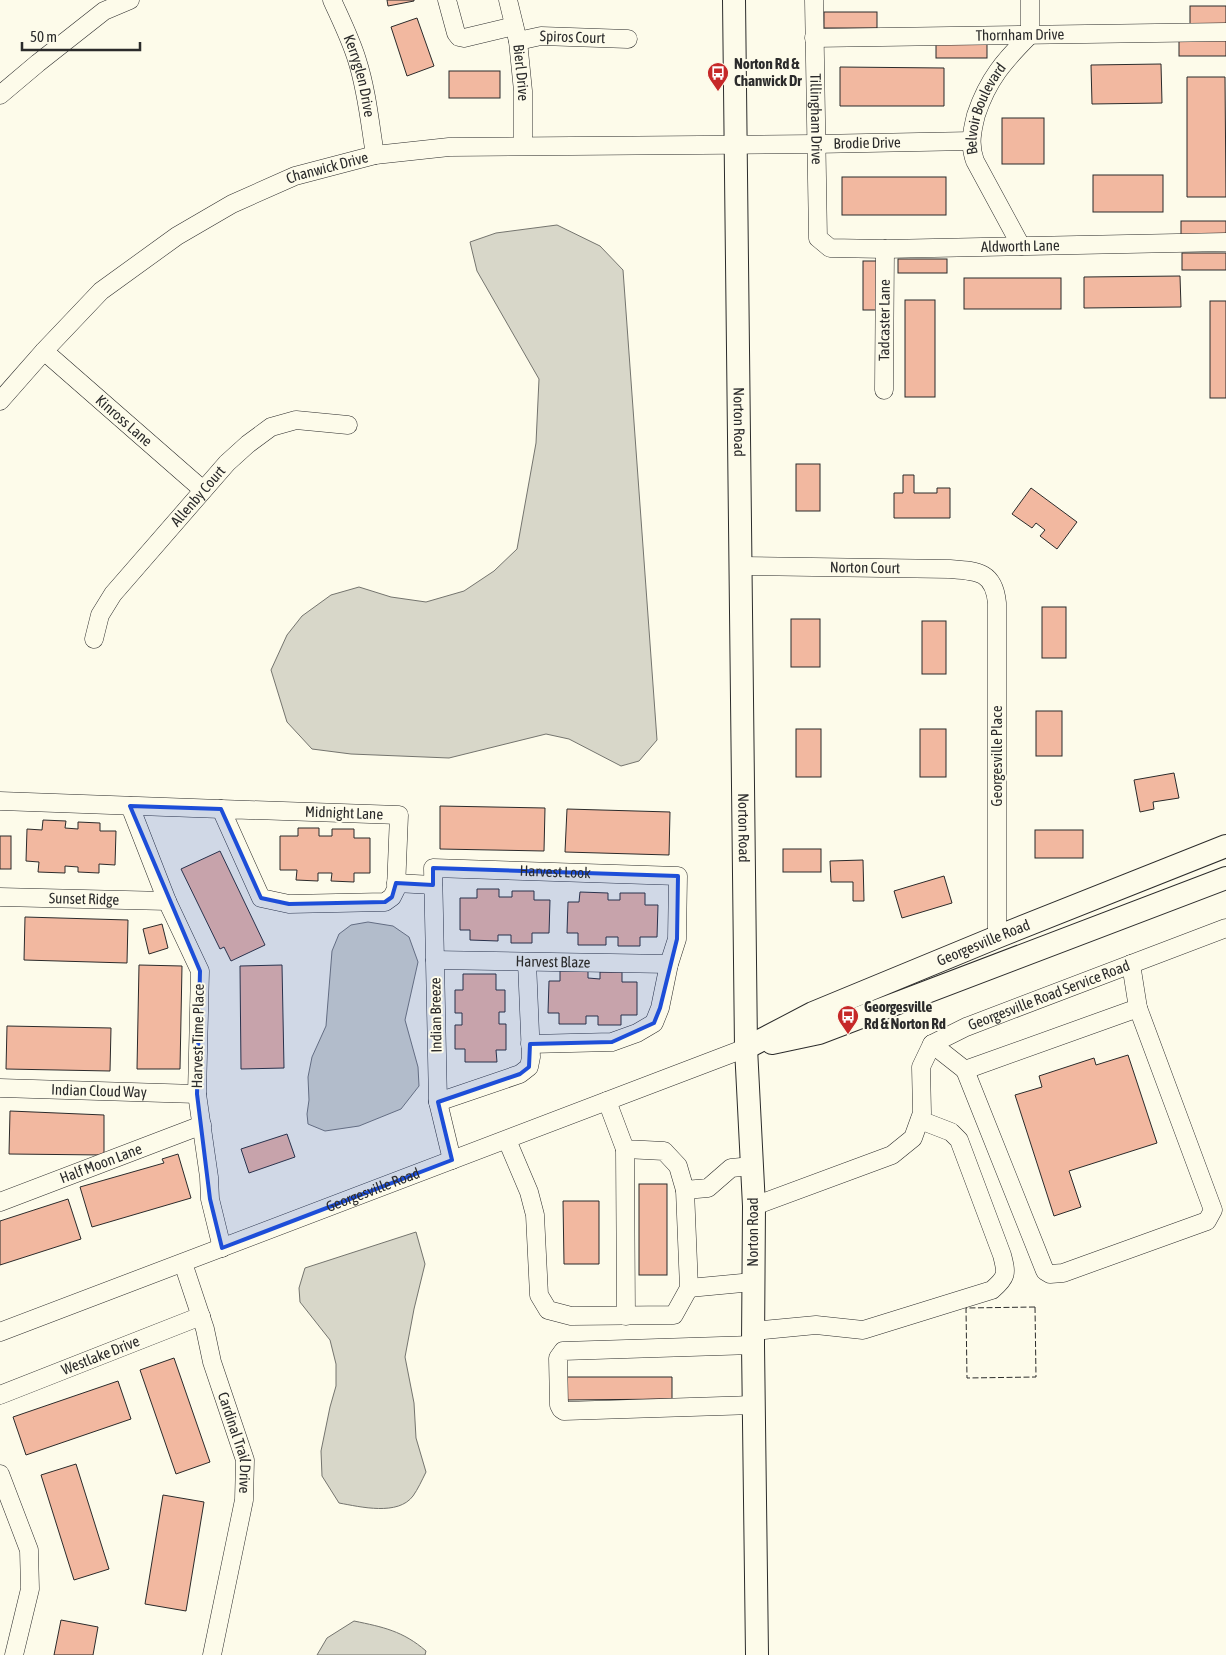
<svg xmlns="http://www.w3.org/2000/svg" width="1226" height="1655" viewBox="0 0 1226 1655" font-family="'Asap Condensed',sans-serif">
  <rect width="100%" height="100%" fill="#fdfbea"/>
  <g fill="#d8d7c9" stroke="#74746e">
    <polygon points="557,225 600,246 623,270 657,740 639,761 621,766 569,739 546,734 449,758 351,754 312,749 287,722 271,670 287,635 302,616 331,595 359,587 391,597 426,602 464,591 494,571 517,549 536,443 539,379 477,271 470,242 496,233"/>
    <polygon points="368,922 393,926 409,937 418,962 405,1020 418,1067 419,1086 401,1109 359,1126 325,1131 308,1124 307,1114 309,1100 308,1077 312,1057 326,1026 332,951 339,934 351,925"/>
    <path d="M416,1232L425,1264L414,1309L405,1357L414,1403L416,1438L426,1472C422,1480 418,1489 413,1496C398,1516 361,1507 339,1503L322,1476L321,1451L330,1407L336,1386V1364L330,1340L300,1302L299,1288L305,1268Z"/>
    <path d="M354,1621C383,1627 403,1631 426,1651L425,1655H317L327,1638Z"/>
  </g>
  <g fill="#f2b8a0" stroke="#2b2b2b">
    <polygon points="387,0 414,0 414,1 388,6"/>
    <rect x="1190" y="6" width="36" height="18"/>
    <rect x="824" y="12" width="53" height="16"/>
    <polygon points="417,18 434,66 407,76 391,27"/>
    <rect x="1179" y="39" width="47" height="17"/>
    <rect x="936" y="42" width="51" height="16"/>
    <polygon points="1161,64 1162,103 1092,104 1091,65"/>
    <polygon points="840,67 944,68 944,106 840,106"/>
    <rect x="449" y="71" width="51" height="27"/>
    <polygon points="1187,77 1225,77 1226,197 1187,197"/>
    <rect x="1002" y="118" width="42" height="46"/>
    <rect x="1093" y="175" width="70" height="37"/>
    <rect x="842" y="177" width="104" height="38"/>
    <rect x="1181" y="221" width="45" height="17"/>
    <rect x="1182" y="253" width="44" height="17"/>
    <rect x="898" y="259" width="49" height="14"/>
    <rect x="863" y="261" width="16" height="49"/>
    <polygon points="1180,276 1181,307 1084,308 1084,277"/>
    <rect x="964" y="278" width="97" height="31"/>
    <rect x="905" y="300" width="30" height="97"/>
    <rect x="1210" y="301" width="16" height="97"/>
    <rect x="796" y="464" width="24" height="47"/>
    <polygon points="903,475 914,475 914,493 937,493 937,488 950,488 950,518 894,518 894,493 903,493"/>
    <polygon points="1031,488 1077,522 1057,549 1040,536 1045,530 1036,523 1032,528 1012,514"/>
    <rect x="1042" y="607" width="24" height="51"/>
    <rect x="791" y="619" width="29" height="48"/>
    <rect x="922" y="621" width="24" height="53"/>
    <rect x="1036" y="711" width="26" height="45"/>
    <rect x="796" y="729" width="25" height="48"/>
    <rect x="920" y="729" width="26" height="48"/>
    <polygon points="1174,773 1179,798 1153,802 1154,809 1140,812 1134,780"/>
    <polygon points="440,806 545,808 544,851 440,849"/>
    <polygon points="567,809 670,812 669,855 565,852"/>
    <polygon points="43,820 66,821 65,828 78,829 78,822 100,823 100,831 116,831 115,865 99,864 99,873 78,872 78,867 65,866 65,873 38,872 39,862 26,861 27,829 42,830"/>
    <polygon points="298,828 319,828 319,836 332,836 332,829 354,829 354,838 370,838 370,873 354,873 354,882 331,881 332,873 318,873 318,881 296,880 297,870 280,870 280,836 298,836"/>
    <rect x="1035" y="830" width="48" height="28"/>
    <rect x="0" y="836" width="11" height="33"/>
    <rect x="783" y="849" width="38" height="23"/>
    <polygon points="220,851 265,945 231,961 224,947 220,949 181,869"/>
    <polygon points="863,860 864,901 853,901 853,882 831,882 830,861"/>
    <polygon points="944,876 952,903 902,918 894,891"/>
    <polygon points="477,889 499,889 499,897 512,897 512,891 534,891 534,900 550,900 549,933 532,933 532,943 511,943 511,935 498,935 498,941 470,940 470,930 460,930 460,898 477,898"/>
    <polygon points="580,892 608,893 608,900 620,900 620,893 645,893 645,905 658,905 657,937 640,937 640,946 618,946 618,937 606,937 606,945 578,945 578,933 567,933 568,902 579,902"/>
    <polygon points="25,917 128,920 127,963 24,960"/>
    <polygon points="162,924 168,948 149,954 143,929"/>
    <polygon points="139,965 182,966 180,1069 137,1069"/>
    <polygon points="282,965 284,1068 241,1069 240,966"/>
    <polygon points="560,971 588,971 588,978 600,979 600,972 622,972 622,982 637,982 637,1015 621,1015 621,1025 598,1025 598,1016 586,1016 586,1024 559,1024 559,1013 548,1013 549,981 560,981"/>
    <polygon points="463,974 496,974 496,990 505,990 505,1012 499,1012 499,1024 506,1024 506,1050 496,1050 497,1062 465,1062 465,1049 455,1049 455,1025 462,1025 462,1013 455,1013 455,990 463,990"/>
    <polygon points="7,1026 111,1028 110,1071 6,1069"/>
    <polygon points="1128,1055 1157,1143 1069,1171 1081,1207 1054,1216 1015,1095 1042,1087 1039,1076 1094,1058 1096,1065"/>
    <polygon points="10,1111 104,1115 104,1155 9,1154"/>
    <polygon points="287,1134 295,1157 249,1173 241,1149"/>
    <polygon points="178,1154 191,1198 92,1227 80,1187 164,1163 162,1159"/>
    <rect x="639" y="1184" width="28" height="91"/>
    <polygon points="68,1199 81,1239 0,1265 0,1221"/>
    <polygon points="563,1201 599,1201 599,1264 564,1264"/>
    <polygon points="174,1358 210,1462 176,1474 140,1370"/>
    <polygon points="566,1377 672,1377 672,1399 566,1400"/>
    <polygon points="118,1381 131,1419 26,1455 13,1417"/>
    <polygon points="76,1464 109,1569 74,1580 41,1475"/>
    <polygon points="163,1495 204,1502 186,1611 145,1604"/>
    <polygon points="61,1620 98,1627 93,1655 54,1655"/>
  </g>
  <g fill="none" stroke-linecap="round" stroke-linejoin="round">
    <g stroke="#2b2b2b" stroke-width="19">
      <g id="minor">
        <path id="s1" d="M332,0C341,20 351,40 357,60C367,91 370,124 375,155"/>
        <polyline points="447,0 456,33 459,37 464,38 514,26"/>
        <path id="s2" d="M508,0L518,41L523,91V145"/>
        <path id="s3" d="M814,0L818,238L830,248L885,249L1226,242"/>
        <path id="s4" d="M814,38L1226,32"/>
        <path id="s5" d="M518,41L541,36L628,39"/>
        <polyline points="0,95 38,63 104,11 130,0"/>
        <path id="s6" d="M1021,246L975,161C969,145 972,131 976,115C988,79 1004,61 1030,35V0"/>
        <path id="s7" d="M44,351L203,490"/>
        <path id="s8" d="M884,390L885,249"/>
        <path id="s9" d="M0,401L44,351L101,291L177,236L232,204L295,176L375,155L449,147L815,144L971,141"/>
        <path id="s10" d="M740,566L950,569C977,571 994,571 997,603V937"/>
        <path id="s11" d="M94,639L100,615L113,594L227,463L248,444L271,427L296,420L348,425"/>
        <polyline points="0,801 221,809"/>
        <polyline points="130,806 167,901 200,971 197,1094 209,1177 210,1199 222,1248"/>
        <polygon points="221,809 399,815 396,889 392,897 385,902 289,904 261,898"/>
        <polyline points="396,883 433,885"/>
        <path id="s12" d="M0,897L167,901"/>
        <path id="s13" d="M435,960L669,964"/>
        <polyline points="932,1044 965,1070 1138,1008 1131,964"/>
        <polyline points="965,1070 1045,1271 1050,1274 1063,1273 1207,1221 1213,1210 1138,1008"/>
        <path id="s14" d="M0,1088L197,1094"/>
        <polyline points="607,1101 625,1149 664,1151 678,1166 685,1190 708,1188 731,1168 752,1166"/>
        <polyline points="438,1102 520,1074 529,1067 531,1057 527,962"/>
        <polyline points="507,1140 529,1192 535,1215 539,1295 548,1310 571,1316 674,1315 689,1288 685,1190"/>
        <polyline points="625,1149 626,1316"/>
        <path id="s15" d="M452,1160L438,1102L433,868L678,876L677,939L669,964L660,1008L654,1023L637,1033L612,1042L530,1044"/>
        <path id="s16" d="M0,1202L202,1125"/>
        <path id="s17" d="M754,1206L892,1155L913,1138L922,1113L921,1067L932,1044L966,1027L1226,928"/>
        <path id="s18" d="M183,1263L205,1329L212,1362L245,1460L244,1500L212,1655"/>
        <polyline points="689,1288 753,1282"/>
        <path d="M753,1331L816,1325L863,1330L992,1290C1007,1277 1007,1274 1002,1255L959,1140L951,1132L920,1120"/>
        <path id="s19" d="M0,1332L746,1048"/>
        <polyline points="753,1345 563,1351 558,1358 559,1405 561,1409 564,1411 754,1405"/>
        <path id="s20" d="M0,1395L201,1316"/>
        <polyline points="0,1474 29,1550 30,1589 14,1655"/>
      </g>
    </g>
    <g stroke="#2b2b2b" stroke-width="24">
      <g id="major">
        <path id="s21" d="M734,0L746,1048L754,1206L753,1345L757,1655"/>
        <polyline points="772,1043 819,1033 1226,878"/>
        <path id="s22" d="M746,1048L813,1013L997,937L1226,846"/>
      </g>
    </g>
    <use href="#minor" stroke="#fdfbea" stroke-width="18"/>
    <use href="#major" stroke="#fdfbea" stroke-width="22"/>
    <polygon stroke="#2b2b2b" stroke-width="1" stroke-dasharray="6 2.5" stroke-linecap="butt" points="1035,1307 1036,1377 967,1378 966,1308"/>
  </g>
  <path fill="#1d4ed8" fill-opacity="0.2" stroke="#1d4ed8" stroke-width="4" stroke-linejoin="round" d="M130,806L221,809L261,898L289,904L385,902L392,897L396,883L433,885V868L678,876L677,939L660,1008L654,1023L612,1042L530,1044L529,1067L520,1074L438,1102L452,1160L222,1248L210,1199L197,1094L200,971Z"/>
  <defs>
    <g id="bus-pin" transform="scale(1.125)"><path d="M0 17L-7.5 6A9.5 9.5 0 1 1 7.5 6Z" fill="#c62828" stroke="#fdfbea"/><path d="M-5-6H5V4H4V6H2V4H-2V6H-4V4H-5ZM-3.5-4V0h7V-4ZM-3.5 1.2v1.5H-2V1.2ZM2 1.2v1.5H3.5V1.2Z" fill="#fff"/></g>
  </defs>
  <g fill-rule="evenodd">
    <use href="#bus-pin" x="718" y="73"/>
    <use href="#bus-pin" x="848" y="1016"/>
  </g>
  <g text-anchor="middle" stroke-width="4" stroke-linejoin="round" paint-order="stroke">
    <g font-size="15" fill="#2b2b2b" stroke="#fdfbea">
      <text dy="5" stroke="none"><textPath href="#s4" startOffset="206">Thornham Drive</textPath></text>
      <text dy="5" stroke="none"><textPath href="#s5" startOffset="55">Spiros Court</textPath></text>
      <text dy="5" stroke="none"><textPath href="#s2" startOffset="74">Bierl Drive</textPath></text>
      <text dy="5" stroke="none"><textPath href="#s1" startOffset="81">Kerryglen Drive</textPath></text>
      <text dy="5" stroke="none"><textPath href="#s6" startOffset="152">Belvoir Boulevard</textPath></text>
      <text dy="5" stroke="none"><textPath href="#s3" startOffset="119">Tillingham Drive</textPath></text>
      <text dy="5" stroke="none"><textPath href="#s9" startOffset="951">Brodie Drive</textPath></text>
      <text dy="5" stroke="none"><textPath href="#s9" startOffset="409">Chanwick Drive</textPath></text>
      <text dy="5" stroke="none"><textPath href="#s3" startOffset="444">Aldworth Lane</textPath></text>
      <text dy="5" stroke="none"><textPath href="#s8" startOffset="70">Tadcaster Lane</textPath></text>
      <text dy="5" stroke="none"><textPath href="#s7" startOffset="106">Kinross Lane</textPath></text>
      <text dy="5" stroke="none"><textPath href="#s21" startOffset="422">Norton Road</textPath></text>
      <text dy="5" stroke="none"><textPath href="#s11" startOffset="179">Allenby Court</textPath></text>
      <text dy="5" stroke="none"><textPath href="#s10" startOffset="125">Norton Court</textPath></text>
      <text transform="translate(997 756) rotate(-90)" y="5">Georgesville Place</text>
      <text transform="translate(344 813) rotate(2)" y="5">Midnight Lane</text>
      <text dy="5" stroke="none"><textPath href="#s21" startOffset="828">Norton Road</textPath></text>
      <text dy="5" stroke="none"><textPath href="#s15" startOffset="416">Harvest Look</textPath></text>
      <text dy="5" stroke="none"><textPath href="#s12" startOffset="84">Sunset Ridge</textPath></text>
      <text dy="5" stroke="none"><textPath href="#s22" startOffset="260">Georgesville Road</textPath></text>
      <text dy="5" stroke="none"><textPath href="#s13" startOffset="118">Harvest Blaze</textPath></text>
      <text dy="5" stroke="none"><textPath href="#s17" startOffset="399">Georgesville Road Service Road</textPath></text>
      <text transform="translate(436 1015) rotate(-91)" y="5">Indian Breeze</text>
      <text transform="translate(198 1036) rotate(-89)" y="5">Harvest Time Place</text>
      <text dy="5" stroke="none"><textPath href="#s14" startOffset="99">Indian Cloud Way</textPath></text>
      <text dy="5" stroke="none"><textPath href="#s16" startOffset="108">Half Moon Lane</textPath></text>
      <text dy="5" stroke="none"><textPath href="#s19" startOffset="399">Georgesville Road</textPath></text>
      <text transform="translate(753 1232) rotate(-90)" y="5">Norton Road</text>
      <text dy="5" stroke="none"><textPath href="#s20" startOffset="108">Westlake Drive</textPath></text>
      <text dy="5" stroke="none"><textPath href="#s18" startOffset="188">Cardinal Trail Drive</textPath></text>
    </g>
    <g font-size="15" font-weight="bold" fill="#2b2b2b" stroke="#fdfbea" text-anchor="start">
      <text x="734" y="69">Norton Rd &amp;<tspan x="734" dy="17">Chanwick Dr</tspan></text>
      <text x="864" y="1012">Georgesville<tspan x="864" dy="17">Rd &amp; Norton Rd</tspan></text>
    </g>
  </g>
  <path d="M22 42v8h118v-8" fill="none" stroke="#2b2b2b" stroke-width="2.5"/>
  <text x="30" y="42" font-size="15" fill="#2b2b2b" stroke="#fdfbea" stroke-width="4" paint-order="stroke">50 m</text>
</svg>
